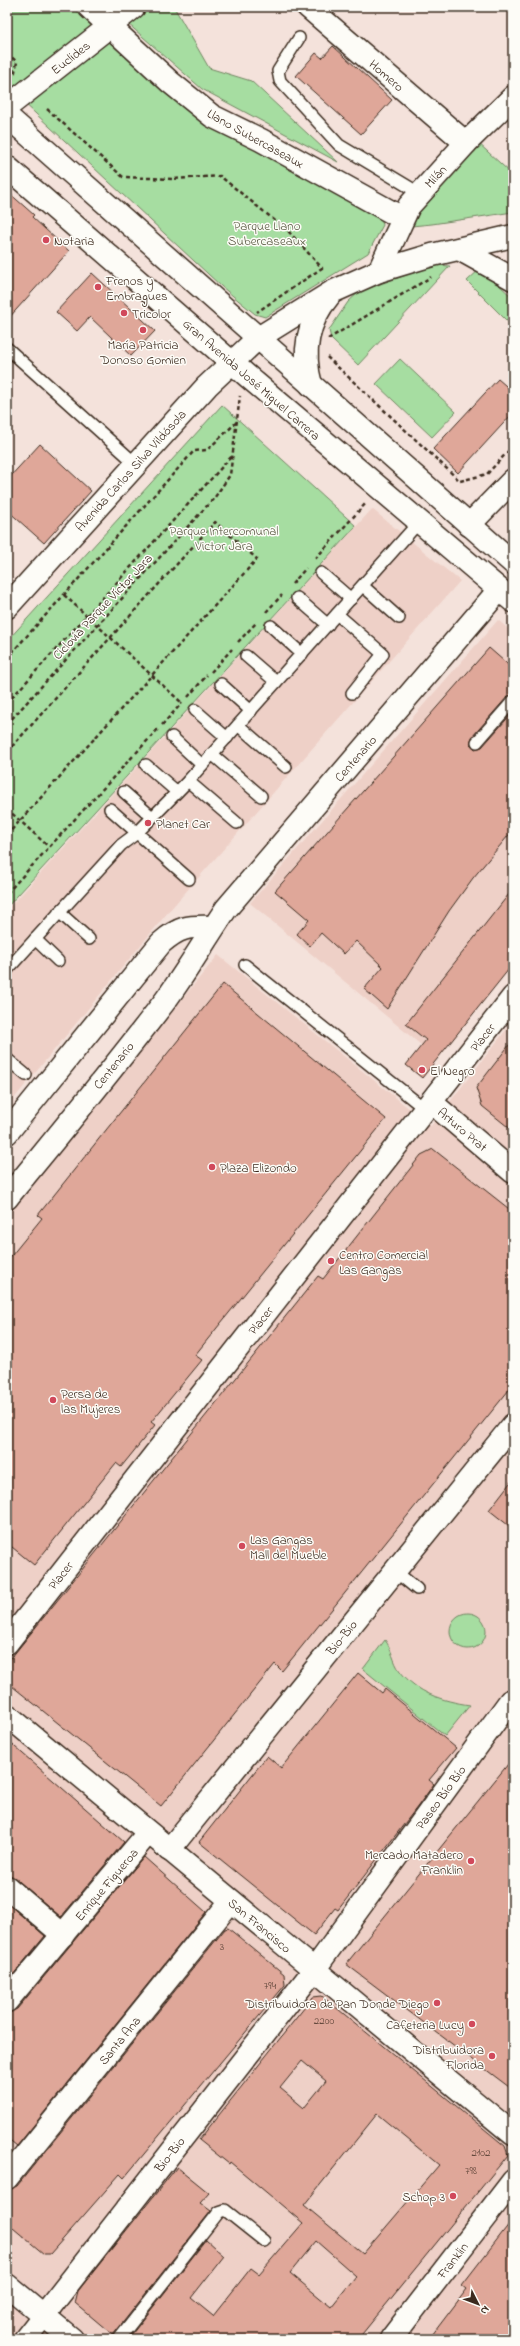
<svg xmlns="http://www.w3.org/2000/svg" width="520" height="2346" viewBox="0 0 520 2346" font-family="'Indie Flower',sans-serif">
  <rect width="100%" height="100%" fill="#f4e2db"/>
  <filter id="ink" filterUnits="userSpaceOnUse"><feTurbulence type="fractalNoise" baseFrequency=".025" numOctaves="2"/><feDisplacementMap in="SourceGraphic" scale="8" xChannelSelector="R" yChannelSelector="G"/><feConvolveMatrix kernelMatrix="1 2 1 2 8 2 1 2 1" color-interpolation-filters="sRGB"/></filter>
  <g filter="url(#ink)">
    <g fill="#eed0c7">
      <polygon points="372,509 460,581 169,911 7,1107 7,910"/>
      <polygon points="498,620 513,633 513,964 438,1059 250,903"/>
      <polygon points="218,955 431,1126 513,1021 513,2339 7,2339 7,1214"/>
    </g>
    <g fill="#a6dda1" stroke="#708460">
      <polygon points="7,7 77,7 113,39 380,214 383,225 368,253 265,317 255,314 222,287 7,87"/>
      <polygon points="144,7 174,7 209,68 251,81 338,162 202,89 126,22"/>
      <polygon points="476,141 513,175 513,212 432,224 401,227"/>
      <polygon points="435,265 450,266 358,365 331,339 329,330 348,302 360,291"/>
      <polygon points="481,268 513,298 513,327 467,281"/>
      <polygon points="400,359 456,412 432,437 376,384"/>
      <polygon points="222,405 356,526 7,907 7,641"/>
      <circle cx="468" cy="1631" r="18"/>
      <path d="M385,1640C392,1649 393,1662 400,1671C417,1693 442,1701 470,1705L445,1736L363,1669Z"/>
    </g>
    <g fill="#dfa799" stroke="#3b2a1e" fill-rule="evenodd">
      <polygon points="333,46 392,100 361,134 296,76 316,53 322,58"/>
      <polygon points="7,191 34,215 32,217 69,251 7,320"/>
      <polygon points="92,273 155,331 131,356 90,317 77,331 56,312"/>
      <polygon points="498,379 513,392 513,413 458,473 433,449"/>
      <polygon points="40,444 91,491 44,543 7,510 7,480"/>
      <polygon points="489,648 513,669 513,694 508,696 472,737 470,744 475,749 482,747 513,712 513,830 473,878 449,911 387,1009 364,989 383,967 356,941 344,954 321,933 310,946 297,934 309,920 275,891"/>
      <polygon points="513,889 513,964 422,1078 406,1065 426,1040 406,1024"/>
      <polygon points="223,984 386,1119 195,1355 202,1360 151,1422 155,1425 121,1467 116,1463 34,1565 7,1543 7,1261 42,1218 38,1215"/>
      <polygon points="513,1040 513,1131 482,1106 476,1088"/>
      <polygon points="433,1149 513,1212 513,1385 282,1671 275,1664 161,1806 7,1682 7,1663 318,1276 323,1279 421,1155"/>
      <polygon points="513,1479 513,1529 489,1510"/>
      <polygon points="358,1673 382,1693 385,1689 456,1748 429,1780 434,1784 418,1806 338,1910 335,1908 314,1935 199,1842 267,1756 281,1768"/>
      <polygon points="7,1740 124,1842 61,1917 15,1878 7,1875"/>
      <polygon points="513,1758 513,2090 346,1964"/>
      <polygon points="144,1857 206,1912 17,2146 7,2138 7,2013 17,2009"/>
      <polygon points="7,1903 45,1936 7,1982"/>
      <polygon points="228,1928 284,1974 285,1985 124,2178 120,2174 50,2254 44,2254 7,2223 7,2190 17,2186 225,1929"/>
      <path d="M322,1996L505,2146L508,2155L358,2339H128L206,2240L224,2256L191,2298L213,2316L251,2268L259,2274L303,2223L230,2162L229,2164L199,2140L313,1997ZM302,2061L326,2081L304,2108L280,2088ZM377,2114L439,2165L363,2254L304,2205ZM316,2241L356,2276L331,2307L290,2273Z"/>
      <polygon points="177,2167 209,2193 200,2203 211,2211 113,2335 75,2303 78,2291"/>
      <polygon points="513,2219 513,2339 429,2339 467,2289 462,2285"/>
    </g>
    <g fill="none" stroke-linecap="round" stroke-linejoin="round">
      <g stroke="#3b2a1e" stroke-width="14">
        <g id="lane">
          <polyline points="299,38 278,71 280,81 339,145 419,193"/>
          <polyline points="7,348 136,464"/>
          <polyline points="321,573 351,599"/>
          <polyline points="363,586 399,618"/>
          <polyline points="297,598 328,625"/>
          <polyline points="337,614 383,654 352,693"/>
          <polyline points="271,626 302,654"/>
          <polyline points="246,656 276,682"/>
          <polyline points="221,684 251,711"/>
          <polyline points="195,710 227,738"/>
          <polyline points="238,725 286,767"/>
          <polyline points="172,737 202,765"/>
          <polyline points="477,742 513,701"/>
          <polyline points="212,754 261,796"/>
          <polyline points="146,765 177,792"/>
          <polyline points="188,781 237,823"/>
          <polyline points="124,792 152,817"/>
          <polyline points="110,809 189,879"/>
          <polyline points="59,912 89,939"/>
          <polyline points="35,939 58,961"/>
          <polyline points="245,965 425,1109"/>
          <polyline points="7,970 121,845 137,833 188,781 419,522"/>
          <polyline points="7,1059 26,1075"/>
          <polyline points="395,1571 417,1589"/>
          <polyline points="119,2339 219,2212 225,2210 264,2241"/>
        </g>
      </g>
      <g stroke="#3b2a1e" stroke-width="25">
        <g id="street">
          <polyline points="89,7 170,82 212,116 261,140 402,218"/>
          <polyline points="466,143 513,97"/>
          <polyline points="459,249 513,279"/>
          <polyline points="469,525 513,480"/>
          <path d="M7,1133L161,943C179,927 188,926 212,927"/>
          <path d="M7,1198C60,1133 114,1068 165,1001C187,971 205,940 226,909L499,590"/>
          <polyline points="7,1887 63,1935"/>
          <polyline points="7,2001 148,1833"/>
          <polyline points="7,2178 231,1901"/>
          <polyline points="25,2339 314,1970 510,1701"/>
        </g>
      </g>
      <g stroke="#3b2a1e" stroke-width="25">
        <g id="secondary">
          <polyline points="308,7 466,143 409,206 379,271"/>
          <polyline points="7,107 134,7"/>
          <polyline points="431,1102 513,1172"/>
          <polyline points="7,1643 513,997"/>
          <polyline points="7,1715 513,2134"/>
          <polyline points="169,1850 513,1425"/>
          <polyline points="7,2285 72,2339"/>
          <polyline points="391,2339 513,2181"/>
        </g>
      </g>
      <g stroke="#3b2a1e" stroke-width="25">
        <g id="primary">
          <polyline points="7,116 513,563"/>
          <polyline points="7,167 252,380 513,601"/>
          <path d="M311,385C302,353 307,322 329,296"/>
          <polyline points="7,607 207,386 258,338 332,292 379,271 432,255 513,236"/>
        </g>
      </g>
      <g stroke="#3b2a1e" stroke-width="2.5" stroke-dasharray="4 3" stroke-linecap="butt">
        <polyline points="7,53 17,62 14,76"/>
        <polyline points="47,109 123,177 173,179 220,176 289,232 322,268 257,312"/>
        <polyline points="328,339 431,277"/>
        <polyline points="327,357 460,481 487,474 513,446"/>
        <polyline points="315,559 366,503"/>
        <polyline points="292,584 306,568"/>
        <polyline points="64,595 182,703"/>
        <polyline points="266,612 282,595"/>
        <polyline points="238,642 256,623"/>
        <polyline points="7,658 194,451 207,450 239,420"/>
        <polyline points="211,672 232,649"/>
        <polyline points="188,697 207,675"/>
        <polyline points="7,703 232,456"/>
        <polyline points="7,724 215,497 230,475 240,396"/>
        <polyline points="162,725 182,703"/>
        <polyline points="7,752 215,522 257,559 7,835"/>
        <polyline points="136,753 159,728"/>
        <polyline points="7,809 49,847"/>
        <polyline points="7,893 133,756"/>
      </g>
      <use href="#lane" stroke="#fdfcf7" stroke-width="11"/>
      <use href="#street" stroke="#fdfcf7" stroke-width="22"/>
      <use href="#secondary" stroke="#fdfcf7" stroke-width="22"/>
      <use href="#primary" stroke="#fdfcf7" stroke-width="22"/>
    </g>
  </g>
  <g fill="#d1495b" stroke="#fdfcf7" stroke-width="1.5">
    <circle cx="46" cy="240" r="4"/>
    <circle cx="98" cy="287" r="4"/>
    <circle cx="124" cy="313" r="4"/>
    <circle cx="143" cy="330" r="4"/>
    <circle cx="148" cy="823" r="4"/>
    <circle cx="422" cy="1070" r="4"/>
    <circle cx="212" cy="1167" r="4"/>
    <circle cx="331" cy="1261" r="4"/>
    <circle cx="53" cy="1400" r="4"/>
    <circle cx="242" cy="1546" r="4"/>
    <circle cx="471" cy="1861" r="4"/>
    <circle cx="437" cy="2003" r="4"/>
    <circle cx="472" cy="2024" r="4"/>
    <circle cx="492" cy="2056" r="4"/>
    <circle cx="453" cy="2196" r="4"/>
  </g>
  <g text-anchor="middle" stroke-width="3" stroke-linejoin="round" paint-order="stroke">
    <g font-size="11" fill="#64493d">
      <text x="222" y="1950">3</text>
      <text x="270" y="1989">794</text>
      <text x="324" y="2024">2200</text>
      <text x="481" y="2156">2102</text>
      <text x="471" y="2174">798</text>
    </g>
    <g font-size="13" fill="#3b2a1e" stroke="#fdfcf7">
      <text transform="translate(70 57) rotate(-38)" y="5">Euclides</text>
      <text transform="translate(387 75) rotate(41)" y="5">Homero</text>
      <text transform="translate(256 138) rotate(29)" y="5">Llano Subercaseaux</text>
      <text transform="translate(435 176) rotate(-47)" y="5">Milán</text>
      <text transform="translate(252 379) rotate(41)" y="5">Gran Avenida José Miguel Carrera</text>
      <text transform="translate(130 470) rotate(-48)" y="5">Avenida Carlos Silva Vildósola</text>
      <text transform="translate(102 606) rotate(-47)" y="5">Ciclovía Parque Víctor Jara</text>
      <text transform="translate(355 758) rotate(-49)" y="5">Centenario</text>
      <text transform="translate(482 1037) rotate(-52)" y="5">Placer</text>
      <text transform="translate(113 1065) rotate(-51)" y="5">Centenario</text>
      <text transform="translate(463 1129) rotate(40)" y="5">Arturo Prat</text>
      <text transform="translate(260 1320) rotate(-52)" y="5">Placer</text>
      <text transform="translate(60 1575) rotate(-52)" y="5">Placer</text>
      <text transform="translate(341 1637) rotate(-51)" y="5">Bio-Bio</text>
      <text transform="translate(440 1797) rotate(-54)" y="5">Paseo Bío Bío</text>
      <text transform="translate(106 1884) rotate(-50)" y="5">Enrique Figueroa</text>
      <text transform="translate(260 1925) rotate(40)" y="5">San Francisco</text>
      <text transform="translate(119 2040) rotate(-51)" y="5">Santa Ana</text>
      <text transform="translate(169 2154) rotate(-52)" y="5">Bio-Bio</text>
      <text transform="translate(452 2260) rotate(-52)" y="5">Franklin</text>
    </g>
    <g font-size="13" fill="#56573f" stroke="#fdfcf7">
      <text x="267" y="230">Parque Llano<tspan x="267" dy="15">Subercaseaux</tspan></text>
      <text x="224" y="535">Parque Intercomunal<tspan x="224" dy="15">Victor Jara</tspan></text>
    </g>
    <g font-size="13" fill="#3b2a1e" stroke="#fdfcf7" text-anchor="start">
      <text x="54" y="245">Notaria</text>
      <text x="106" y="285">Frenos y<tspan x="106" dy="15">Embragues</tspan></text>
      <text x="132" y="318">Tricolor</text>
      <text x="143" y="349" text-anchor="middle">María Patricia<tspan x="143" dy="15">Donoso Gomien</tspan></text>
      <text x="156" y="828">Planet Car</text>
      <text x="430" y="1075">El Negro</text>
      <text x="220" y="1172">Plaza Elizondo</text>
      <text x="339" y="1259">Centro Comercial<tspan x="339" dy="15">Las Gangas</tspan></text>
      <text x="61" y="1398">Persa de<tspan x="61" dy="15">las Mujeres</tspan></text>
      <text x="250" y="1544">Las Gangas<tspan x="250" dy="15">Mall del Mueble</tspan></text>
      <text x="463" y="1859" text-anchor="end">Mercado Matadero<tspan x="463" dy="15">Franklin</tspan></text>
      <text x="429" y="2008" text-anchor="end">Distribuidora de Pan Donde Diego</text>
      <text x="464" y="2029" text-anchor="end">Cafeteria Lucy</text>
      <text x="484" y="2054" text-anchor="end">Distribuidora<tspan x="484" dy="15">Florida</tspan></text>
      <text x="445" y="2201" text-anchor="end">Schop 3</text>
    </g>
  </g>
  <rect width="520" height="2346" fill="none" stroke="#fdfcf7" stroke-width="24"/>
  <rect x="12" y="12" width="496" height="2322" fill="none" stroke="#3b2a1e" stroke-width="1.5" filter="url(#ink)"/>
  <g transform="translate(478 2304) rotate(132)" stroke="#fdfcf7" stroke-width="3" paint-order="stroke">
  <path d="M0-3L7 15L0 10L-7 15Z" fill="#3b2a1e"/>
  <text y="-6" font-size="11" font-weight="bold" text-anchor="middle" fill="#3b2a1e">N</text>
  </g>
</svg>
